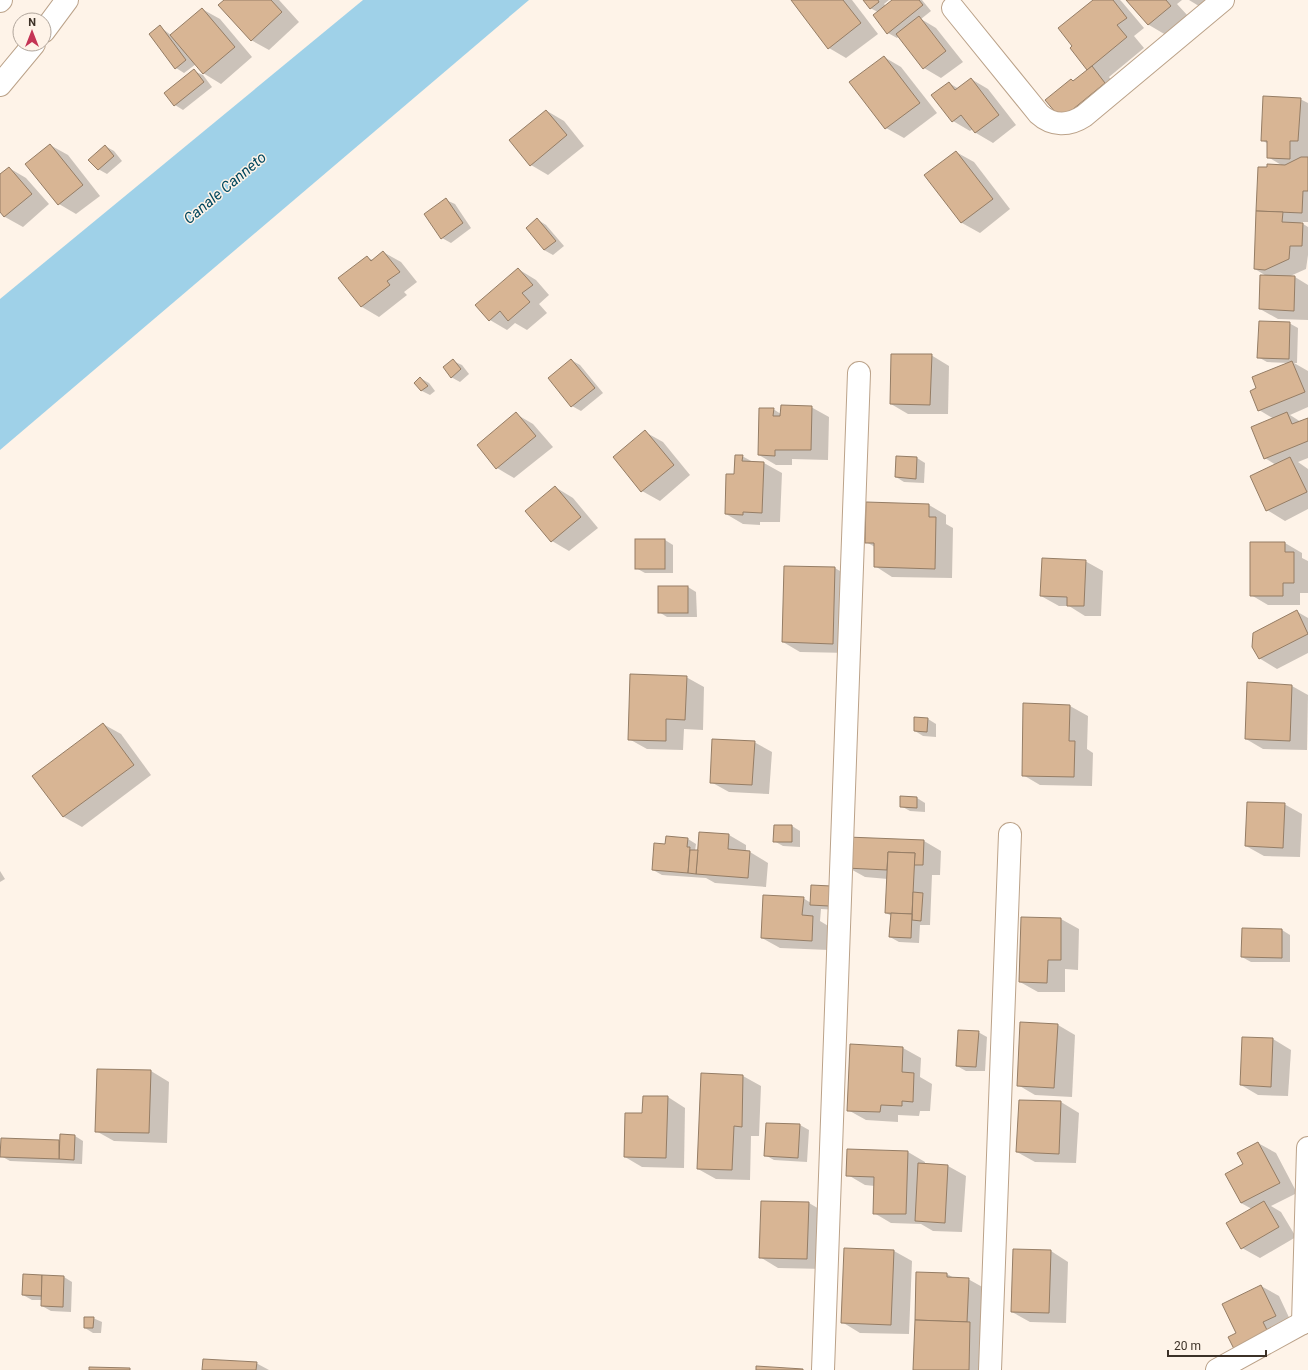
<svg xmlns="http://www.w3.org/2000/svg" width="1308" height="1370" viewBox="0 0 1308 1370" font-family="Roboto,sans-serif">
  <rect width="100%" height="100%" fill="#fef3e8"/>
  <polygon fill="#9fd1e8" points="363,0 529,0 0,450 0,299"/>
  <g fill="#0003">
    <polygon points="225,0 279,0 299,22 269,50 251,40"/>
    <polygon points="792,0 852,0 878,34 846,58 829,48"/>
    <polygon points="864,0 889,0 884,4 886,6 893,0 922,0 931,11 921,19 936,28 963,62 941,78 924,68 899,36 897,38 888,33 878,12 870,8"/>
    <polygon points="1094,0 1120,0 1122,2 1144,28 1134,36 1144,48 1109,77 1122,93 1085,123 1059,114 1074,82 1089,70 1071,48"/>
    <polygon points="1128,0 1182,0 1177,4 1188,16 1166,35 1149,25"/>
    <polygon points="1189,0 1220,0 1207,11"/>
    <polygon points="202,9 220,19 252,57 221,84 203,73 196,64 184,73 176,68 160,27 171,35"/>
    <polygon points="884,57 901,67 937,113 904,138 886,128"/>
    <polygon points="194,71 203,75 212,87 183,110 175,105"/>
    <polygon points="971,79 988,89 1016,125 993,143 976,133 973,129 970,131 953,121 949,83 959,89"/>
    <polygon points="1300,99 1308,103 1308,222 1300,222 1308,227 1308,255 1306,269 1288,277 1295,277 1308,285 1308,320 1278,319 1260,309 1268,277 1255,269 1283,166 1268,157 1268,144 1262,140"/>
    <polygon points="547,111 564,121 584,146 548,175 531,165"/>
    <polygon points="50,145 68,155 100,196 76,214 59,204"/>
    <polygon points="105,146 114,151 122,161 107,174 98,169"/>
    <polygon points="956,152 974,162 1010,209 980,233 962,223 926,175"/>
    <polygon points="9,168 26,178 49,204 23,227 5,217 0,210 0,176"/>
    <polygon points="446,200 455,204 471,228 451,243 442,238 425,214"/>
    <polygon points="538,220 546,225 564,246 553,255 544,250"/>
    <polygon points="383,252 401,262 417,282 404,292 407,295 379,317 362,307 368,258 373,260"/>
    <polygon points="518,269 536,280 549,295 539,304 547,313 527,330 515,323 507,330 490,320"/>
    <polygon points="1289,323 1298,328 1297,363 1294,363 1308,371 1308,407 1290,415 1301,422 1308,419 1308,458 1298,462 1308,469 1308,509 1285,521 1267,510 1276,465 1265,458 1274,419 1259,410 1257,389 1290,363 1267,362 1258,357"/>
    <polygon points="931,355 949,366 948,414 908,414 891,404"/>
    <polygon points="571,360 580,365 603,393 581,411 572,406 549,378"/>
    <polygon points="453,361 462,365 469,374 460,382 451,377"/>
    <polygon points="420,378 429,383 435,391 430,395 422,391"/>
    <polygon points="811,407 829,417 828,460 792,459 792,465 776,465 759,455 773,409 781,414"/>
    <polygon points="516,414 533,424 553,447 514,478 497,468"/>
    <polygon points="645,432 663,442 690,475 660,501 642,491"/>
    <polygon points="742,456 753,462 764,463 782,473 780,522 760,522 760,525 743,524 726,514 735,475"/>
    <polygon points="917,458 925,463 924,483 904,482 896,477"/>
    <polygon points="555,487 573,498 598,528 569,551 552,541"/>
    <polygon points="929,505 946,515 946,524 953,528 952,578 892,577 875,566 875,547 866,542"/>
    <polygon points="665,540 673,545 673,573 645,573 636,568"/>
    <polygon points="1285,543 1302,553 1302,558 1308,561 1308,593 1300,593 1300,605 1268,605 1251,595"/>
    <polygon points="1085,561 1103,571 1101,616 1085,616 1069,606 1059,606 1041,596"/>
    <polygon points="785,567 835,568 853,579 850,653 800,652 783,642"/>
    <polygon points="688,587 696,592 697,617 667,617 659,612"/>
    <polygon points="1296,611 1308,618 1308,653 1277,669 1259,658"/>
    <polygon points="686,677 704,687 703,730 684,729 683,750 647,749 629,739"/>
    <polygon points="1248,683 1292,686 1308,695 1307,750 1263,749 1246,739"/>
    <polygon points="1024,704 1070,706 1088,716 1087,749 1093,753 1092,786 1040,785 1023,775"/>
    <polygon points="928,719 936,724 936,737 923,736 915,731"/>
    <polygon points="103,724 121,734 151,775 82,827 64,817 33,776"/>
    <polygon points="754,742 772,752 769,794 729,792 711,782"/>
    <polygon points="917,798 925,803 925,812 910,811 901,806"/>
    <polygon points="1284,804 1302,814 1300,857 1264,856 1246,846"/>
    <polygon points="792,826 800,831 800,847 783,846 774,841"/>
    <polygon points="729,835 746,845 746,852 750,852 768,863 766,887 715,883 706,878 662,875 653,870 666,845 688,839 696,844 695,851"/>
    <polygon points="848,838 924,841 941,851 940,875 932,875 930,925 920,925 919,943 899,942 890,937 892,916 886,913 888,879 865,877 847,867"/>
    <polygon points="0,871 5,879 0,882"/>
    <polygon points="839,892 838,910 821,909 820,921 830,927 829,950 780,948 762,938 803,898 811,903"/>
    <polygon points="1022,918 1061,919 1079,929 1078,970 1065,969 1065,992 1038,992 1020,982"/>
    <polygon points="1282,930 1290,935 1290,962 1251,962 1242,957"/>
    <polygon points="1058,1025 1075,1035 1072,1097 1035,1095 1018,1085"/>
    <polygon points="978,1032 987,1037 985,1071 966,1071 957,1066"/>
    <polygon points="1243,1038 1273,1039 1291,1050 1288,1096 1258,1095 1241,1085"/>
    <polygon points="851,1046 903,1048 921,1058 920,1077 932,1084 930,1111 920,1111 919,1116 898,1115 898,1122 866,1120 848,1110"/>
    <polygon points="151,1071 169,1082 167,1143 114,1141 96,1131"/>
    <polygon points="702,1074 743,1076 761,1086 759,1136 751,1136 750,1180 716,1179 698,1169"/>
    <polygon points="668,1097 685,1108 684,1168 642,1167 625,1157 643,1114"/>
    <polygon points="1020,1101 1061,1102 1079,1113 1076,1163 1035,1162 1017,1152"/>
    <polygon points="767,1124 800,1125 809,1130 807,1162 774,1160 765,1155"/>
    <polygon points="75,1136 83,1141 82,1164 10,1161 1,1156 2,1139 60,1141"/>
    <polygon points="1258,1143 1276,1153 1297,1193 1271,1206 1281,1212 1296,1237 1260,1258 1242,1248 1252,1209 1241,1203 1245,1165"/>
    <polygon points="908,1152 925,1162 925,1165 948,1166 966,1176 962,1232 933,1231 921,1224 891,1223 874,1213 875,1186 865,1185 848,1175"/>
    <polygon points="809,1203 826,1213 825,1269 778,1268 760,1257"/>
    <polygon points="845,1249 894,1251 912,1261 909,1334 860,1333 842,1322"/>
    <polygon points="1051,1251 1068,1262 1066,1323 1030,1322 1012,1312"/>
    <polygon points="917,1273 947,1274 954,1278 968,1279 986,1289 986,1370 914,1370"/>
    <polygon points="64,1277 72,1282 71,1312 51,1311 42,1306 43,1300 32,1300 23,1295"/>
    <polygon points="1261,1286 1279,1296 1293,1326 1280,1332 1237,1334"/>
    <polygon points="93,1318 102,1322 101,1333 93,1333 85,1328"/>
    <polygon points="256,1363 269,1370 203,1370"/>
  </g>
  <g fill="#d8b594" stroke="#957d65">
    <polygon points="224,0 271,0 282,12 251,41 218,5"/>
    <polygon points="791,0 843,0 861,23 828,49"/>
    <polygon points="863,0 878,0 879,2 870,9"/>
    <polygon points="892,0 919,0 923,5 887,34 873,15"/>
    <polygon points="1093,0 1113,0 1127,18 1117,25 1127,37 1087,70 1070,48 1072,46 1058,28"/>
    <polygon points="1126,0 1166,0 1171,6 1148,25"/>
    <polygon points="202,8 235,47 203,74 170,35"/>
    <polygon points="919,16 946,51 923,69 896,34"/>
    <polygon points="160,25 186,60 175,69 149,34"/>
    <polygon points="884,56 920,103 885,129 849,82"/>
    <polygon points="1092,66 1105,83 1067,114 1056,113 1045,100 1071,79 1073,81"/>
    <polygon points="194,69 204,82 174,106 164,93"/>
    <polygon points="971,78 999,115 975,133 961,115 952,122 931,95 949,82 955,90"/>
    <polygon points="1263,96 1301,98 1298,141 1290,141 1290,159 1267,158 1267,141 1261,141"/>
    <polygon points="546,110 567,135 530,166 509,140"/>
    <polygon points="50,144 83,185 58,205 25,164"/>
    <polygon points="105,145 114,156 98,170 88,160"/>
    <polygon points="956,151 993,199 961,223 924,175"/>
    <polygon points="1301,157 1308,157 1308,191 1303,191 1302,213 1256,211 1258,167 1267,167 1267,164 1285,165"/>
    <polygon points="9,167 32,194 4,217 0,212 0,174"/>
    <polygon points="446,198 463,223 441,239 424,214"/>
    <polygon points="1256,211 1283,212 1282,222 1303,223 1302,246 1290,246 1289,259 1265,270 1254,269"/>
    <polygon points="537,218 556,241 544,250 526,228"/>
    <polygon points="383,251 400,272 387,281 390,285 361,307 338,278 367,256 371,261"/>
    <polygon points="518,268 533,285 522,293 530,302 508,321 500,311 489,321 475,305"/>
    <polygon points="1260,275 1295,276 1294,311 1259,309"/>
    <polygon points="1259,321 1290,322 1289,359 1257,358"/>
    <polygon points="891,354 932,354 930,405 890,404"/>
    <polygon points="453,359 461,369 451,378 443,367"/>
    <polygon points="571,359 595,388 571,407 548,378"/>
    <polygon points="1292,361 1305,392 1258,411 1250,391 1256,388 1252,377"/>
    <polygon points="420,377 428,386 421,391 414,383"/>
    <polygon points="781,405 812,406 811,450 775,450 775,456 758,455 759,408 774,408 773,416 780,416"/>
    <polygon points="516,412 536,436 496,469 477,445"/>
    <polygon points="1287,412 1292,424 1308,418 1308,441 1264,459 1251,427"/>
    <polygon points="645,430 674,465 641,492 613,457"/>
    <polygon points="735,455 743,455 742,461 764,462 762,513 743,512 743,515 725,514 726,474 734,474"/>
    <polygon points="896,456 917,457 916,479 895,477"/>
    <polygon points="1290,457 1307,492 1266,511 1250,476"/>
    <polygon points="555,486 581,517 551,542 525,511"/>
    <polygon points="866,502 929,504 929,517 936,517 935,569 874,567 874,543 865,543"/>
    <rect x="635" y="539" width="30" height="30"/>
    <polygon points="1250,542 1285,542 1285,552 1294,552 1294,583 1283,583 1283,596 1250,596"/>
    <polygon points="1042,558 1086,560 1084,606 1067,606 1067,597 1040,596"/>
    <polygon points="784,566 835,567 833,644 782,642"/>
    <rect x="658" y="586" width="30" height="27"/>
    <polygon points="1297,610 1308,634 1259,659 1252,647 1253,633"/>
    <polygon points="630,674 687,676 685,720 666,719 666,741 628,740"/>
    <polygon points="1247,682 1292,685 1290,741 1245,739"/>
    <polygon points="1023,703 1070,705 1069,741 1075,741 1074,777 1022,776"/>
    <polygon points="914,717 928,718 927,732 914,731"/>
    <polygon points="103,723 134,765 63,817 32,776"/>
    <polygon points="712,739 755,741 752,785 710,783"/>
    <polygon points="900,796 917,797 917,808 900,807"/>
    <polygon points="1247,802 1285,803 1283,848 1245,846"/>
    <polygon points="774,825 792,825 792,842 773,842"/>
    <polygon points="699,832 729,834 728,849 750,851 748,878 696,874"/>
    <polygon points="666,836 688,838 687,847 690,847 688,873 652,870 654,843 665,844"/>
    <polygon points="847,837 924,840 923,865 914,865 915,853 888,852 887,870 846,868"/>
    <polygon points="690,850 698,850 696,874 688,873"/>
    <polygon points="888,852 915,853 912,914 885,913"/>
    <polygon points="811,885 831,886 829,906 810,905"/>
    <polygon points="913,892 923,893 921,921 912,920"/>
    <polygon points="763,895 804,897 802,915 813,916 812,941 761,938"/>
    <polygon points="891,913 912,914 911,938 889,937"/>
    <polygon points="1021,917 1061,918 1061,960 1048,960 1047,983 1019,982"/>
    <polygon points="1242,928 1282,929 1282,958 1241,957"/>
    <polygon points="1020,1022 1058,1024 1054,1088 1017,1086"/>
    <polygon points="958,1030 979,1031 976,1067 956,1066"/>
    <polygon points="1242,1037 1273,1038 1271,1087 1240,1085"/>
    <polygon points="850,1044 903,1047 902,1072 914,1073 913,1102 902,1101 902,1106 881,1105 880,1112 847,1111"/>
    <polygon points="97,1069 151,1070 149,1133 95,1132"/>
    <polygon points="701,1073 743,1075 742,1127 734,1126 732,1170 697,1169"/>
    <polygon points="643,1096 668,1096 666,1158 624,1157 625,1113 642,1113"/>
    <polygon points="1019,1100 1061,1101 1059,1154 1016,1152"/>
    <polygon points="766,1123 800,1124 798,1158 764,1156"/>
    <polygon points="60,1134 75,1135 74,1160 59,1159"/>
    <polygon points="1,1138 59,1140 59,1159 0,1157"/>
    <polygon points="1258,1142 1280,1183 1241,1203 1225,1174 1243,1164 1237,1153"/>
    <polygon points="847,1149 908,1151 906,1214 873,1214 874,1177 846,1176"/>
    <polygon points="918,1163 948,1165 945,1223 915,1221"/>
    <polygon points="761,1201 809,1202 807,1259 759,1258"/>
    <polygon points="1264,1201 1279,1227 1241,1249 1226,1223"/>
    <polygon points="844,1248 894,1250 891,1325 841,1323"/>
    <polygon points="1013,1249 1051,1250 1049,1313 1011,1312"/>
    <polygon points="916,1272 947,1273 947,1277 969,1278 967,1322 915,1320"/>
    <polygon points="23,1274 42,1275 42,1296 22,1295"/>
    <polygon points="42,1275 64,1276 63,1307 41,1306"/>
    <polygon points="1261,1285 1276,1316 1263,1322 1268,1332 1234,1349 1228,1337 1236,1333 1222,1304"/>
    <polygon points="84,1317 94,1317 93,1328 84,1328"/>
    <polygon points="915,1320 970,1322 969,1370 913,1370"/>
    <polygon points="203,1359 257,1362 256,1370 202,1370"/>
    <polygon points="756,1366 803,1369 803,1370 756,1370"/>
    <polygon points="89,1367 130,1368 130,1370 89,1370"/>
  </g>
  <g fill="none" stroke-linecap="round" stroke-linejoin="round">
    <g stroke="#bba289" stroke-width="24">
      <g id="minor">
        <path d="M953,8L1039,114C1052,126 1069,126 1084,116L1223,0"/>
        <polyline points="1303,1323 1308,1148"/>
        <polyline points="823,1370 859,373"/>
        <polyline points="990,1370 1010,834"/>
        <polyline points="1217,1370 1308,1320"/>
      </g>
    </g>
    <g stroke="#bba289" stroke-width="24">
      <g id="highway">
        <polyline points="0,1 1,0"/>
        <polyline points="44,31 67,0"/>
        <polyline points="0,85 34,44"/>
      </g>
    </g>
    <use href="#minor" stroke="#fff" stroke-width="22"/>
    <use href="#highway" stroke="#fff" stroke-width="22"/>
  </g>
  <g text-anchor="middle" stroke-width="3" stroke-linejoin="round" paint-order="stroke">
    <g font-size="15" font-style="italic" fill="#02485f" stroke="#fef3e8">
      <text transform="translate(225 188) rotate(-40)" y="5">Canale Canneto</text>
    </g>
  </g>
  <g transform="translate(32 32)"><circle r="19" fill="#fef3e8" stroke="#b0a59b"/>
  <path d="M0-3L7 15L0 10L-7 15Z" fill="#c43455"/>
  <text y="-6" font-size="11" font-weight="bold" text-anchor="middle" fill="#3c3127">N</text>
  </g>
  <path d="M1168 1350v6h98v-6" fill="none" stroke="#3c3127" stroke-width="2"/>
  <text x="1174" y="1350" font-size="12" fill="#3c3127" stroke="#fef3e8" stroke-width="3" paint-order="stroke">20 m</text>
</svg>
